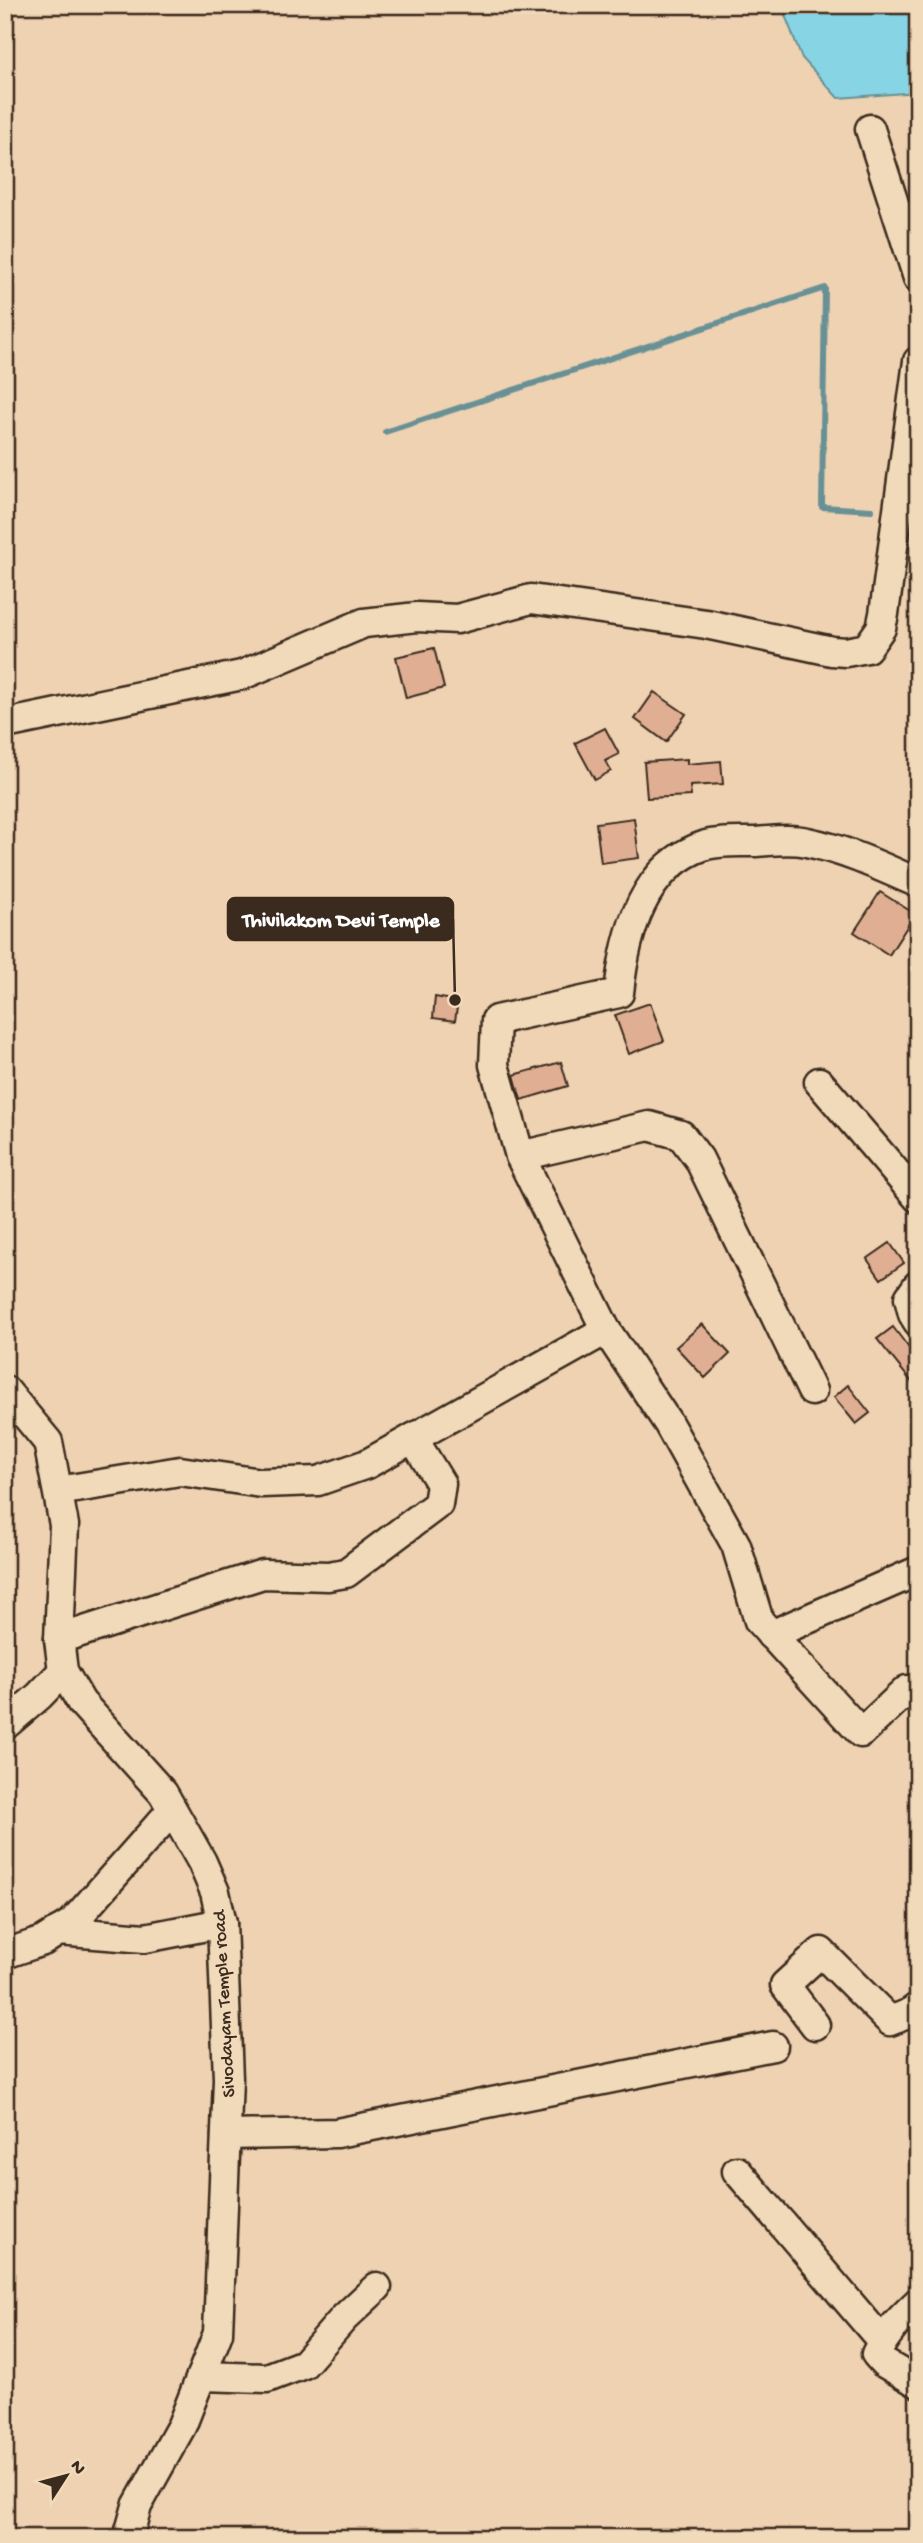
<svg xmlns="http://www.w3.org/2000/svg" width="923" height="2543" viewBox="0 0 923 2543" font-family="'Gochi Hand',sans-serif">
  <rect width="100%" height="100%" fill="#eed2b2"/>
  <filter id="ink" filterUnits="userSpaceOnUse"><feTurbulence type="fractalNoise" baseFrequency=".0143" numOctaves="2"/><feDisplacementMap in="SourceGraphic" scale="14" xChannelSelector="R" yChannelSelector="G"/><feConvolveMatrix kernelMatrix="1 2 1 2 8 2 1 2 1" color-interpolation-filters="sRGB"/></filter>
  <g filter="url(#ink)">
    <polygon fill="#87d5e4" stroke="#699195" stroke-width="2" points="781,5 918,5 918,92 838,98 802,58"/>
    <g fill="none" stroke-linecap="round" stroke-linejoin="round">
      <g stroke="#699195" stroke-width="6">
        <polyline points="475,5 496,5"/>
        <polyline points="385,432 825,288 822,507 872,510"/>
      </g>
    </g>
    <g fill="#e0af93" stroke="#3b2a1e" stroke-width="2">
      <polygon points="434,648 444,688 406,698 396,657"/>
      <polygon points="654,692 686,714 666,742 635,719"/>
      <polygon points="605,728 619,754 605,761 611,771 595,780 575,743"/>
      <polygon points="687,759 687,764 721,761 723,784 690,786 691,796 647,798 644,762"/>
      <polygon points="634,818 639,858 601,863 596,823"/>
      <polygon points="880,892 915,914 889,955 854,932"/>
      <polygon points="435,997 458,1001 455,1021 433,1018"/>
      <polygon points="650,1003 664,1041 629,1054 615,1015"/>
      <polygon points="561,1062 568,1086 521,1100 514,1075"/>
      <polygon points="890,1243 904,1263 881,1279 867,1259"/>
      <polygon points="702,1324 730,1354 705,1378 676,1347"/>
      <polygon points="893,1327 918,1360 918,1390 877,1339"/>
      <polygon points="848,1385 870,1413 856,1424 834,1397"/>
    </g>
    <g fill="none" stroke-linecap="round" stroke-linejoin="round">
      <g stroke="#3b2a1e" stroke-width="33">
        <g id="minor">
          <polyline points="870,129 918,278"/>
          <polyline points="5,724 242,675 364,623 417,617 457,619 531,599 706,624 832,651 846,652 867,648 881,628 884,614 918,361"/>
          <path d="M918,883C882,867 846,850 807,842C791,838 771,841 754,842C739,842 720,841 706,845C643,865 625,934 619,993L496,1020L494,1065L520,1156L606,1330L668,1423L736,1545L759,1621L861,1733L907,1690L918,1700"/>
          <polyline points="819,1082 918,1198"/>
          <polyline points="520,1156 649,1126 681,1135 699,1159 812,1391"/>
          <polyline points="918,1285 909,1298 913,1314 918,1322"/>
          <polyline points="5,1390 48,1442 64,1525 59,1639 63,1671 81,1702 163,1793 202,1862 215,1892 222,1923 228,2079 218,2333 182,2425 137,2506 128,2538"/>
          <polyline points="58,1491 180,1471 261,1483 318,1481 367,1464 606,1330"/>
          <polyline points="771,1635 918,1571"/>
          <polyline points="59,1639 263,1574 328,1576 346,1573 438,1504 441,1484 413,1438"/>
          <polyline points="5,1725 39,1696 63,1671"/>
          <polyline points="58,1931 145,1938 222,1923"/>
          <polyline points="5,1954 43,1941 73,1922 172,1810"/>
          <polyline points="815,2025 785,1985 821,1952 890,2021 910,2013 918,2007"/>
          <polyline points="226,2135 337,2133 773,2046"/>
          <polyline points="737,2171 882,2341"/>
          <path d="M918,2302C901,2318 886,2333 876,2354L884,2363L918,2383"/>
          <polyline points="201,2376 267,2378 304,2364 344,2318 377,2287"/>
        </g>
      </g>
      <use href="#minor" stroke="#f1dab9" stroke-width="28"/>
    </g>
  </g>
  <g text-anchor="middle" stroke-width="5" stroke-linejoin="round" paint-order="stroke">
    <g font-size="19" fill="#3b2a1e" stroke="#f1dab9">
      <text transform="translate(222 2004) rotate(-93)" y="7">Sivodayam Temple road</text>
    </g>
  </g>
  <path fill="none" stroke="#3b2a1e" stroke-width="2.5" d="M455 1000L453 919"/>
  <circle fill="#3b2a1e" stroke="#f1dab9" stroke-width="2.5" cx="455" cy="1000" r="7"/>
  <rect fill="#3b2a1e" stroke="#3b2a1e" stroke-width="2.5" x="228" y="898" width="225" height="42" rx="7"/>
  <g font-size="21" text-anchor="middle" font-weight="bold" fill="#fff">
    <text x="341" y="926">Thivilakom Devi Temple</text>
  </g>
  <rect width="923" height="2543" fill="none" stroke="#f1dab9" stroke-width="28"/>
  <rect x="14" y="14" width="895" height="2515" fill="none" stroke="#3b2a1e" stroke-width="2.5" filter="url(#ink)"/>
  <g transform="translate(66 2476) rotate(54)" stroke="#f1dab9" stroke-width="5" paint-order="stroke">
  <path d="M0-5L12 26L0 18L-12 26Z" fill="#3b2a1e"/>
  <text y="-10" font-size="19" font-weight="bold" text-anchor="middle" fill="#3b2a1e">N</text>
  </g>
</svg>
